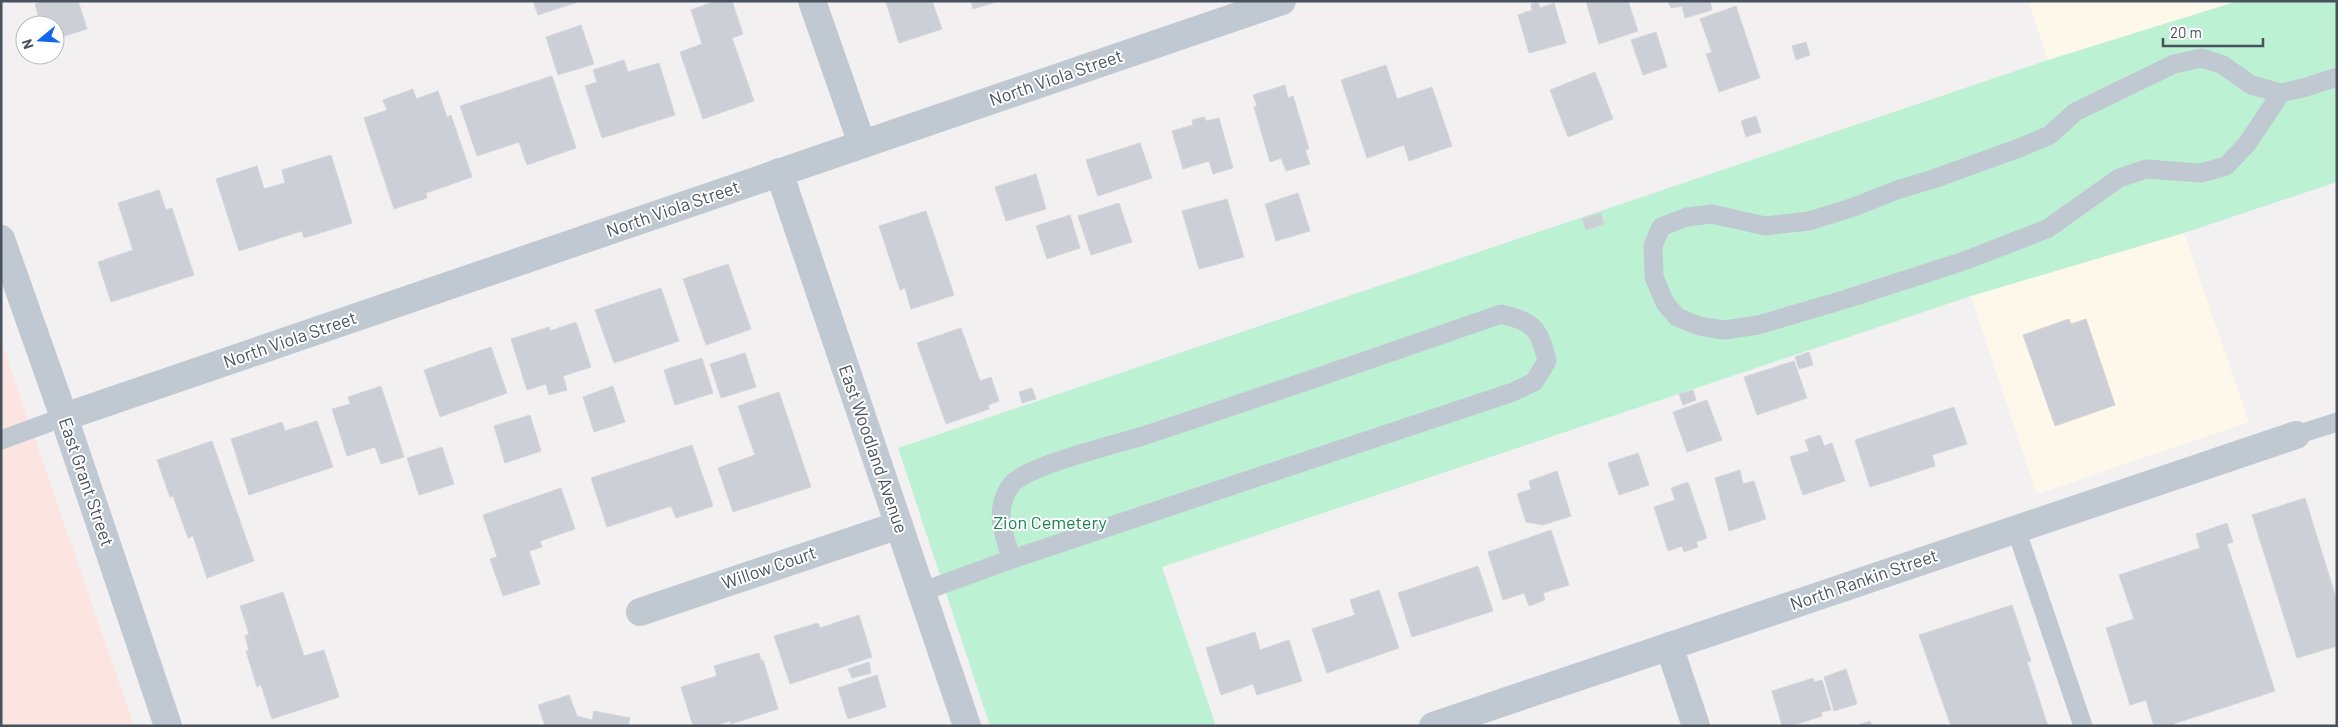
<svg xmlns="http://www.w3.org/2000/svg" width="2338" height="727" viewBox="0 0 2338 727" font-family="Barlow,sans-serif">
  <rect width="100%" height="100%" fill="#f2f0f0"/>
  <g fill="#fdf8e9">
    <polygon points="2028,1 2238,1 2048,60"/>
    <polygon points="2184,233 2249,422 2037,494 1971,296"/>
  </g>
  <polygon fill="#fce4e0" points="1,341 134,726 1,726"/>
  <polygon fill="#bdf1d3" points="2238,1 2337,1 2337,182 2184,233 1971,296 1162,567 1216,726 990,726 898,448 2048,60"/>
  <g fill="#cccfd5" stroke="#d4d6db">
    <polygon points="44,1 78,1 87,29 55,39 55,25 41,25 35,4"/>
    <polygon points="533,1 581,1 538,15"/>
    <polygon points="716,1 732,1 743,34 732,38 754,101 703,119 680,52 702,44 691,10"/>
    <polygon points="932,1 942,29 899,43 886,2"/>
    <polygon points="971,1 999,1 973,9"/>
    <polygon points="1586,1 1628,1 1638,31 1599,44"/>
    <polygon points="1668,1 1710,1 1712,10 1685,18 1682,6 1671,8"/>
    <polygon points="1538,2 1540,8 1554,3 1566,43 1529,53 1518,15 1532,10 1531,4"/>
    <polygon points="1736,6 1760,78 1719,92 1706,54 1712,52 1700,19"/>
    <polygon points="581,25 594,64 558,75 546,37"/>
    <polygon points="1656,32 1667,67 1643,75 1631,40"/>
    <polygon points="1806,42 1810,55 1796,60 1792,46"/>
    <polygon points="624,60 628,72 659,63 675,115 602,138 585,86 597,82 593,70"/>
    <polygon points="1386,65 1397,99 1432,87 1452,146 1409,161 1404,145 1367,158 1341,80"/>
    <polygon points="1595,72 1613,119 1568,137 1550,90"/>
    <polygon points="552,76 576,148 527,165 519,142 477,156 460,106"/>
    <polygon points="1285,85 1288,98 1293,96 1309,149 1305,150 1310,164 1286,171 1281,158 1270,162 1254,107 1257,106 1253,95"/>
    <polygon points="413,89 416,99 438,91 447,117 451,115 472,177 426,193 427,198 394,209 364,118 387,110 383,100"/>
    <polygon points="1756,116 1761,132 1746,137 1741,121"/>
    <polygon points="1204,117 1206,121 1219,118 1233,168 1213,174 1209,161 1183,169 1172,131 1193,125 1192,120"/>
    <polygon points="1140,143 1152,178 1098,196 1086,160"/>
    <polygon points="331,155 352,223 304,238 302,231 239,251 216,179 257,166 264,189 285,183 282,170"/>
    <polygon points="1036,174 1046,209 1006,221 995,187"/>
    <polygon points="159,190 166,210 172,208 194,275 111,302 98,262 133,250 118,203"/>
    <polygon points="1298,193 1310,231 1276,241 1265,204"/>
    <polygon points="1227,199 1244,257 1199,269 1182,211"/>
    <polygon points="1119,203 1132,242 1091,255 1078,216"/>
    <polygon points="926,211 954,295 911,309 905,288 900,290 879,226"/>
    <polygon points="1601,213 1604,224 1586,230 1582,219"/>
    <polygon points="1070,215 1080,248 1047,259 1036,226"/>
    <polygon points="728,264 751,329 706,345 683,279"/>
    <polygon points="661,288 679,341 614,363 595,310"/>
    <polygon points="2069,319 2071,324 2086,319 2115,405 2055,426 2023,335"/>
    <polygon points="576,322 591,367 563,376 567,390 549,395 546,384 527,390 511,339 549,327 550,331"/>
    <polygon points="961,328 980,381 991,377 999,401 988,405 989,409 946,424 917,343"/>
    <polygon points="491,347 507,393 440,417 424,370"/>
    <polygon points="1809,352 1813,365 1799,369 1795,357"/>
    <polygon points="745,353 756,387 721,398 710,364"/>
    <polygon points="702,358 713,393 675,405 664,370"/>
    <polygon points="1794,361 1807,398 1757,415 1744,377"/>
    <polygon points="381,386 404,457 381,464 375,447 347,456 332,409 350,404 348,397"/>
    <polygon points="613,386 625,422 594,432 583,397"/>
    <polygon points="1032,388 1036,399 1022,403 1019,392"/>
    <polygon points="1693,390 1696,400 1683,405 1679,394"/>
    <polygon points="779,392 811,487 733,512 718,468 755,455 738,406"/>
    <polygon points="1707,400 1722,440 1687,452 1673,412"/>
    <polygon points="1954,407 1967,444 1932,455 1935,466 1870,487 1855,440"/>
    <polygon points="530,415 541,451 505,463 494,426"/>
    <polygon points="317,421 333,467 249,495 231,439 282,422 285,431"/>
    <polygon points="1820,435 1824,446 1832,443 1845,481 1803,495 1790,457 1809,451 1805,440"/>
    <polygon points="212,441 254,561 207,578 193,536 188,538 173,496 170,497 157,460"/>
    <polygon points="692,445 713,506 676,518 671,506 607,527 591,478"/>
    <polygon points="442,447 454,484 419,495 407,458"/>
    <polygon points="1638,453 1649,485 1619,495 1608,463"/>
    <polygon points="1740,470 1743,484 1754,481 1766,519 1729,531 1715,478"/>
    <polygon points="1557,471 1571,516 1543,525 1526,522 1517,494 1531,489 1529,481"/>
    <polygon points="1688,482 1707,538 1696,542 1698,547 1684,552 1682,546 1668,551 1654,507 1675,500 1671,488"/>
    <polygon points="561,488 575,529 540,541 542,547 529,551 540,584 503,596 490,559 497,557 483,515"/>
    <polygon points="2305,498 2337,601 2337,646 2297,658 2252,515"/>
    <polygon points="2227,523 2233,542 2227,544 2275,691 2173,724 2174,726 2154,726 2146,700 2130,705 2106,628 2134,619 2119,575 2200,548 2196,534"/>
    <polygon points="1551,530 1569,585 1543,593 1545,600 1529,606 1524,593 1503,600 1488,552"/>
    <polygon points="1478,566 1493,611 1412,637 1398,593"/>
    <polygon points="1379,590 1399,648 1327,673 1312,629 1355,615 1350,600"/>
    <polygon points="283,592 304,656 324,650 339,697 272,719 261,685 257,687 246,651 249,651 245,636 249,634 240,606"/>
    <polygon points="2012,605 2031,661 2027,662 2048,726 1951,726 1919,635"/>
    <polygon points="859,615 872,657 790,684 774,636 818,623 820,628"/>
    <polygon points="1255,632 1260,650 1289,640 1302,681 1257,695 1253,684 1221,695 1206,648"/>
    <polygon points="759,653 761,661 763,660 778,709 731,724 730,721 714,726 693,726 681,687 717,676 714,666"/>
    <polygon points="869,662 871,673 852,678 848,669"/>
    <polygon points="1846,669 1857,704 1834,711 1824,677"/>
    <polygon points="877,675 886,707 848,719 838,688"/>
    <polygon points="1813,678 1814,682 1822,680 1831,710 1821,712 1822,716 1791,726 1782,726 1772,691"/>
    <polygon points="569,695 577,716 592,720 594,711 630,718 628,726 545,726 538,705"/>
    <polygon points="1870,721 1872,726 1855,726"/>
  </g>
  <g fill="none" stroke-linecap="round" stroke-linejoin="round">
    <g stroke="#c0c9d2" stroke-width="19">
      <polyline points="2281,93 2247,144 2226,166 2201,173 2146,169 2119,178 2047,229 1961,262 1843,300 1758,325 1724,330 1699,326 1677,317 1665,303 1654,277 1653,246 1661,227 1687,217 1712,214 1765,226 1809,221 1854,207 1897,190 1936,178 2019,148 2050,135 2075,112 2174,64 2202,58 2223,65 2251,85 2281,93 2303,88 2337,77"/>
      <polyline points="2296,435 2337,422"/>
      <polyline points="1,440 64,417"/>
      <polyline points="2016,529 2083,726"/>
      <path d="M921,592L1012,559L1513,392L1534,382L1547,361C1539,328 1534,322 1501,314C1383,355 1265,396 1146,435C1118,444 1028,465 1012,484C993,508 1003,534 1012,559"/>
    </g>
    <g stroke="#c0c9d2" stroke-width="28">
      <polyline points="812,1 862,144"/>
      <polyline points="779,172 967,726"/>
      <polyline points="1,239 64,417 168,726"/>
      <polyline points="64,417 1282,1"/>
      <polyline points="640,612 899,525"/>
      <polyline points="1669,646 1696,726"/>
      <polyline points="1433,726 2296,435"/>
    </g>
  </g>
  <g text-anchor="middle" stroke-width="4" stroke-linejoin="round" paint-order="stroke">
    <g font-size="18" fill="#47525e" stroke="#fff">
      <text transform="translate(1056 78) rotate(-19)" y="6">North Viola Street</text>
      <text transform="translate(673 209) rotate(-19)" y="6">North Viola Street</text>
      <text transform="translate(290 340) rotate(-19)" y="6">North Viola Street</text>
      <text transform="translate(873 449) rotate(71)" y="6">East Woodland Avenue</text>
      <text transform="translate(86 482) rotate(71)" y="6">East Grant Street</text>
      <text transform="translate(769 568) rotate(-19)" y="6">Willow Court</text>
      <text transform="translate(1864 580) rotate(-19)" y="6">North Rankin Street</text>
    </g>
    <g font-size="18" fill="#148350" stroke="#fff">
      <text x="1050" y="529">Zion Cemetery</text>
    </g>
  </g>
  <rect width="2338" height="727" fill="none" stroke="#47525e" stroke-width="5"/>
  <g transform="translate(40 40) rotate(252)"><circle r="24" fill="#ffffff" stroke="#b5babf"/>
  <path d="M0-4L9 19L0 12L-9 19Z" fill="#1367e9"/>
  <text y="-8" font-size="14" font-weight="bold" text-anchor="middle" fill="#47525e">N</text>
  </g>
  <path d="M2163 38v8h100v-8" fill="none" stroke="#47525e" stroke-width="2.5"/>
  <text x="2170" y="38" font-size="15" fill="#47525e" stroke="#ffffff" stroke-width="4" paint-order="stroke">20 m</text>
</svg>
